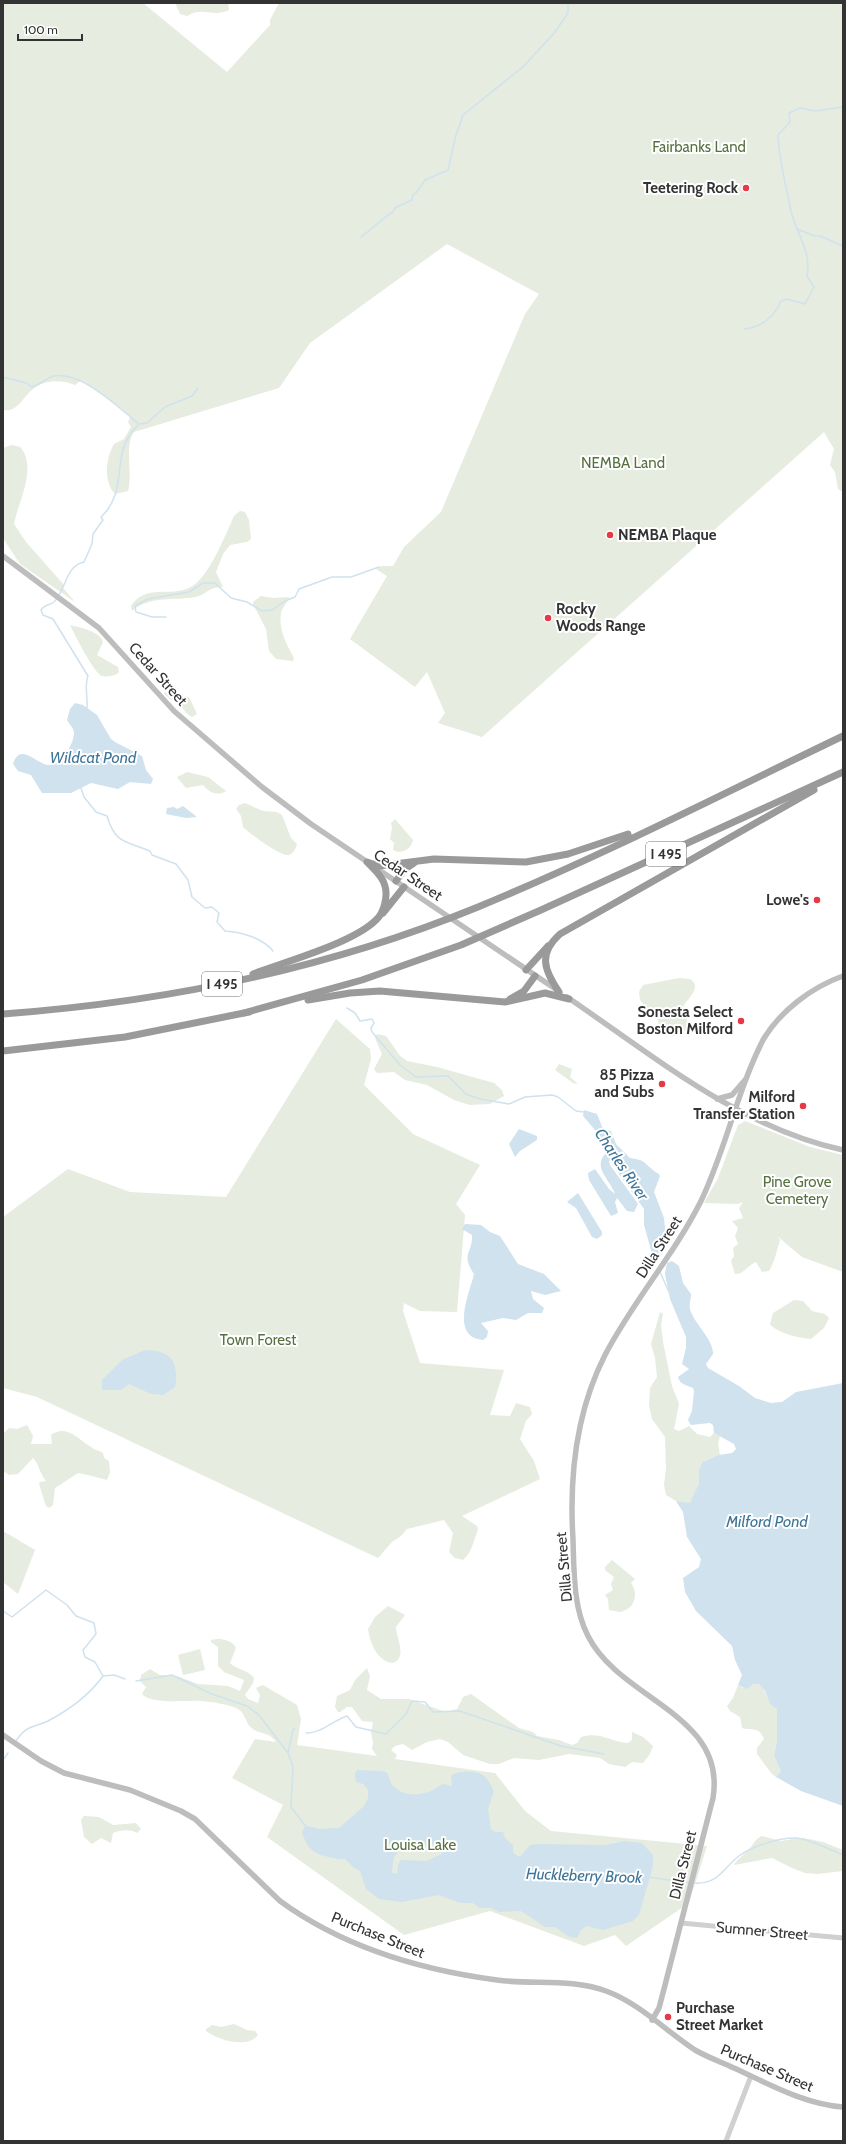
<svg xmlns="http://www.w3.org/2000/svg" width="846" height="2144" viewBox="0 0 846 2144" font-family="Cabin,sans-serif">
  <rect width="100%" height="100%" fill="#fff"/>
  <g fill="#e6ecdf">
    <path d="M3,3H143L227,72L270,25V20L279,3H843V492L838,489L835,472L830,465L834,449L824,432L482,737L438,723L445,713L427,672L415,687L350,639L387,576L376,569L381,566H393L404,547L441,512L525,314L539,294L447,244L310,343L279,388L134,432C124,445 133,475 128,491L115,494C103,482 106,458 114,444L124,439L131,427L128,422L130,417L120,407L83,382L80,381L75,385C63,380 45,379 33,389C24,396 17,413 3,410Z"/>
    <path d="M175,3H228L229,10C212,18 203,6 187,16L180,14Z"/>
    <path d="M12,445L20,447C38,467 18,502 14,524L26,542L64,585L63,588L75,602L20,564L3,538V448Z"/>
    <path d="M240,511L245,512L249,520L251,539L247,542L230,545L223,554L216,572L223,587C207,587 207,595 195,597C173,601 151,595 132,611L131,606C146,583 170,598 191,587C209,577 225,536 234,516Z"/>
    <path d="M261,596L273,598L289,597C288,603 282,607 281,613C278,629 287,645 294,658L293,661L276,659L269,651L266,629L253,604V602Z"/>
    <path d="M70,625C79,627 101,632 103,642L97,655L118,667L119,672L117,674C113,676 106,677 102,676C93,672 75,635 70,625Z"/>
    <path d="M164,692L189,697L197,714L192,717C186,714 185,710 180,706C175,701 167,699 164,692Z"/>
    <path d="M187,772L208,777L226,791C217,797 209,792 203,785L186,788L177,777Z"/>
    <path d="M245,803L263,811L277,812L282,815L291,838L297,844C296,848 293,855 288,855C280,856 249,833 243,827L241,816L236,809L239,805Z"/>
    <path d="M395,819L413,840C411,849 402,855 393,850L394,843L390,839L392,828L391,823Z"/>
    <path d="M679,978L690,979C703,987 687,999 683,1007C687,1019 692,1027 679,1036L662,1035L657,1019L640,1000L639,992L643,985Z"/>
    <path d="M336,1019L370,1049L371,1059L364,1085L413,1134L480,1165L456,1204L465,1215L457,1312L420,1311L404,1303L403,1311L420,1363L504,1370L490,1415L510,1416L516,1403L530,1407L532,1414L526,1421L520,1439L534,1461L540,1479L462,1516L477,1526L478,1529C475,1538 471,1554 463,1560L455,1558L449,1552L453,1533L444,1520L407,1529L401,1536L392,1542L378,1558L37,1397L3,1388V1217L68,1169L130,1192L226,1197Z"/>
    <polygon points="377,1034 386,1036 400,1056 407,1061 437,1067 494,1083 502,1090 504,1096 490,1104 470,1105 454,1100 427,1085 405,1080 394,1072 377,1073 374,1069 382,1054 375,1038"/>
    <polygon points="559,1064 572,1069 570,1077 578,1084 573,1083 555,1070"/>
    <path d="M745,1121L810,1147L843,1155V1272L802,1257L777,1236L780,1240C777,1250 775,1261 769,1271L762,1272L756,1262C748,1265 743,1275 735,1274L731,1261L734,1256L733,1248L738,1244L735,1236L738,1228L732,1221L743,1218L739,1208L743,1202L738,1204L704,1203L718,1178L738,1125Z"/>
    <path d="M794,1300L803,1301L812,1311L825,1314L829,1318L824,1328L811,1339C799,1338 777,1333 770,1324L773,1313Z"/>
    <polygon points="660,1312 663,1314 661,1325 663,1342 672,1386 679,1404 674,1429 679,1431 689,1426 697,1434 710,1437 714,1433 720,1436 718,1444 720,1455 705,1461 699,1483 690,1504 676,1501 666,1495 664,1485 666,1468 665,1437 652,1419 649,1405 650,1388 657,1377 655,1358 651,1344"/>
    <path d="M27,1425L33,1436L31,1444H50L52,1443L51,1435C68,1424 77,1439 91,1447C94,1450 99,1450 103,1453L104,1458L109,1461L110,1472L107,1480C96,1477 89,1475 78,1473L55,1488L53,1505L49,1508L46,1506L39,1484L40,1482L46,1481C39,1473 40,1465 33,1458L18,1474L9,1475L5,1472L3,1473V1434L9,1428L17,1429Z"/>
    <polygon points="3,1531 35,1550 18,1594 3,1582"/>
    <path d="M612,1560L635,1579L631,1583C639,1594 635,1609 620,1612L609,1610L608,1599L605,1595L613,1590L611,1584L614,1577L605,1570V1567Z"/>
    <path d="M388,1606L405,1615L396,1627C396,1638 408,1657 393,1663C377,1662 370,1642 368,1629L375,1617Z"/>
    <path d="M217,1639C224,1639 233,1641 236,1648L230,1663C237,1670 247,1669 254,1678L253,1683L245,1695L248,1699L258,1703L260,1695L256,1688L263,1685L297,1705L301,1719L297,1745L377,1756L372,1749L373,1743L371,1732L373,1722L362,1721L352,1707H347L340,1712H338L335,1707L337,1696L350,1690L355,1680L367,1668L370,1676L367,1690L381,1699H409L446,1712L457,1709L463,1697L471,1694L519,1728L533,1732L537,1736L559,1740L572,1745L577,1743L581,1737C599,1731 611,1742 628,1743L632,1740V1732L643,1737L653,1746L650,1754L643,1763L632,1762L625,1767L609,1764L600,1758L569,1754L539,1760L514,1758L499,1764H490L463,1755L448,1742L440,1739L427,1742L412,1750L403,1744L395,1746L391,1750L397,1755L395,1759L495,1773L525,1811L551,1831L707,1846L689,1903L626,1946L615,1935L584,1946L490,1911L404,1935L267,1837L283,1805L232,1778L255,1739L276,1742C269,1731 261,1735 253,1729C244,1723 247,1713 236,1708C226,1704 213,1702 202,1701C188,1700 151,1705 142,1694L146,1687L140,1681L141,1675L150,1669L160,1675L177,1676L198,1684L228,1686L240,1691L244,1680L224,1672L218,1666V1647L211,1642V1640Z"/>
    <polygon points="200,1649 205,1670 183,1675 178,1655"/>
    <path d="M757,1683L762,1686L769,1701L777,1709V1740L774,1756L781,1771L776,1777L772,1774L757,1754V1748L764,1739C759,1726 752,1731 742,1728L740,1717L730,1711L727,1706L733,1698L738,1685C747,1691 749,1686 757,1683Z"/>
    <path d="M84,1816L99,1817L113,1825L136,1823L141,1829L137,1833C129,1829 121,1830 113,1833L111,1843L101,1838L92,1844L84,1837L81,1820Z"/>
    <path d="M762,1836L781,1841L798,1838L809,1839L823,1842L843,1850V1871L817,1874L805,1873L792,1868L772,1858L734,1865C738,1858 743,1856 748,1850C754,1845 754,1839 762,1836Z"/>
    <path d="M234,2024L247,2030L255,2031L258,2035C247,2049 218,2040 206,2031V2029L212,2025L221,2027Z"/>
  </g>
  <g fill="#cfe2ee" fill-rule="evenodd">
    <path d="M75,703L83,705L97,715L111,739L115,742L142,756L146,770L153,779L151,784L130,782L118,789L91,783L71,793H42L31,775L18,771L13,764C20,741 37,765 49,765C61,766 74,744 74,733C74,728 69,724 67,720L70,709Z"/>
    <polygon points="183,806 197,817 186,818 166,814 167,808 174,807 177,809"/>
    <path d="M584,1110L597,1114L603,1129L611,1131L616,1144L630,1158C646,1161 641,1160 653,1170C656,1173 658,1172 660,1176L654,1192L664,1218L665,1229L661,1242L663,1252L655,1264L644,1225V1209L619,1174L613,1159L609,1161L610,1165L638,1204L634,1212L627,1211L617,1198L615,1202L618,1213L611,1216L589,1180L588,1173L595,1169L609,1189L615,1194C610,1179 591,1167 607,1152L601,1137L583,1116Z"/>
    <polygon points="519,1129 537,1136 537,1140 520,1151 515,1157 509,1144"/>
    <polygon points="578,1193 602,1232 602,1235 597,1239 592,1237 576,1208 567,1202"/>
    <path d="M465,1224L481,1225L490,1232L500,1236L518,1264L544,1274L561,1291L545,1295L531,1291L533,1299L544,1308L542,1313H528L516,1320L503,1318L481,1323L488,1331L487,1337L483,1340C449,1337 470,1292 474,1274C460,1253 473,1254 472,1235L462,1229Z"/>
    <path d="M672,1261L679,1266L683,1283L691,1294C691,1301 688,1305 691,1312C696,1325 714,1341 713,1354L706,1364L708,1368L739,1386L755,1398L771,1403L782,1402L796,1392L843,1383V1806L801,1791L776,1777L781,1771L774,1756L777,1740V1709L770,1704L765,1691L759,1684H754L747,1689L738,1685L742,1675L735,1660L732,1646L696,1611L685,1592L683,1578L699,1567L701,1559L687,1537L683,1512L676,1501L690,1503L699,1483V1470L703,1462L719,1455L732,1453L736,1449L734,1444L714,1433L713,1425L710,1423L691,1425L688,1420L692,1411L694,1391L693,1388C687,1385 680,1385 678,1377L689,1369L682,1364L686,1348V1337L670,1299L665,1274L667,1263Z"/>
    <path d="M145,1350C163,1351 175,1354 176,1374C176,1378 176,1383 175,1387L163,1395L151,1394L129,1384L121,1390H102V1380L122,1360Z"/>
    <path d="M357,1770L382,1771L387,1773C389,1777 390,1782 392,1785C406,1800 429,1795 442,1784L452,1786L451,1776C459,1770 477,1770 485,1777C489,1780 491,1786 494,1791L488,1809L491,1829L495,1832H503L505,1838L513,1845V1853L518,1856H521L530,1845L536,1844L606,1845L624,1841L642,1843L653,1855V1866L639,1915L633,1921L603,1930L587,1926L581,1930L577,1938L569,1937L555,1927H545L521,1911L499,1912L491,1908H480L473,1903H461L438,1895L402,1902L379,1899L366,1889L360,1871L353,1867L345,1859C340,1860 338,1859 333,1858C314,1854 309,1851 302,1833L304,1828C311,1824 316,1830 323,1829C329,1828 333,1828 339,1828L364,1806L368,1798V1790L363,1784L356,1782L355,1774ZM435,1843L443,1847L442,1854L426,1861L401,1860L398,1865L397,1874L393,1873L392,1871L394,1857L401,1848C414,1845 422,1850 435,1843Z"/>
  </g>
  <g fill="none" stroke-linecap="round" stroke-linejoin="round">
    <g stroke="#cfe2ee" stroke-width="1.5">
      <polyline points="797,229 815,236 820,236 843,246"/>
      <path d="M361,237C370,231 386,215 393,212L395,208L412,200L413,195L416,193L425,180L448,170L456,135L463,115L524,66L555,32L568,13V3"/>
      <path d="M744,329C761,328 775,316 781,301L787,299L805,304L814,287L807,276C812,252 796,233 791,211C786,185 779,161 778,135L790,122L789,113L800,108L815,111L843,107"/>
      <path d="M3,377L26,383L32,387C40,385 46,378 54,376C82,371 119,408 139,424C136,428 131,432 129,436C113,461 127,493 101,517L103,520L93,534L92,544L84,562C65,566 66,591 54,602C50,605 44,605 41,610L43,615L53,619L88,676C84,686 88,697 87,708"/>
      <polyline points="140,424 147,423 165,407 192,396 198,388"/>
      <polyline points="166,617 152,617 136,612 135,606 148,599 189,592 203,583 215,583 231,598 247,602 262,611 272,610 285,601 295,597 299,589 332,577 351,577 379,567"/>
      <path d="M80,785L84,797L96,812L107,816C115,844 126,841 150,851L152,855L176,864L188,880L192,897L205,908L212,907L219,913L217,922L225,931C241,932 263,938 273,951"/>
      <polyline points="347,1008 355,1013 360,1021 372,1019 374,1023 371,1028 372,1032 400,1065 416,1077 448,1076 466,1094 480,1099 509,1104 525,1097 552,1095 558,1097 576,1111 584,1112"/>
      <polyline points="660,1272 669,1292"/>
      <polyline points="3,1611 12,1617 46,1590 67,1605 76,1616 94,1623 96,1634 83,1650 85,1657 95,1662 103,1676 114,1675 125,1679"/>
      <polyline points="136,1681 172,1675 212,1694 247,1706 259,1715 288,1753 293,1767 291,1807 307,1828"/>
      <path d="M306,1733C320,1734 334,1720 347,1716L356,1727L386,1734L406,1714L412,1701L425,1702L433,1712L460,1711L561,1746L604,1754"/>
      <path d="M16,1741C26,1725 33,1728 48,1721C69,1710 90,1694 103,1676"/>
      <polyline points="288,1753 293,1730 295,1728"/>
      <polyline points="3,1760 8,1753"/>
      <polyline points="648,1877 690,1883"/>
      <path d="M694,1883C718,1885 723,1868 739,1856C752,1846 780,1837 797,1838C809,1839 831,1850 843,1855"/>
    </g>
    <g stroke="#d0d0d0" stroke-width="5">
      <polyline points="681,1923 843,1938"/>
      <polyline points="726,2141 751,2076"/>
    </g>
    <g stroke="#bdbdbd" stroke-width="5.5">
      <polyline points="3,556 99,628 174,711 262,787 311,824 557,990"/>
      <path d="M567,997C654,1056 738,1127 843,1150"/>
      <polyline points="717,1099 732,1095 745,1080"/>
      <path d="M3,1735L41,1761L64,1773L130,1790L181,1811L195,1819L280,1901C343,1947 421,1970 497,1980C532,1985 572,1978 606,1991C639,2003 666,2031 695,2050C707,2057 721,2062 734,2068C769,2084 804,2104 843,2107"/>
      <path d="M652,2020L659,2008L664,1989L713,1798C727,1714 620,1700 588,1636C573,1607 574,1571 573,1539C569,1475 576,1412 605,1355C633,1301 674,1255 701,1201C726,1149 737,1091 763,1040C780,1011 812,987 843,976"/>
    </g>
    <g stroke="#9a9a9a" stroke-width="7">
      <polyline points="367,862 379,866 434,859 526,862 568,854 628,834"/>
      <polyline points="396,881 405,869 414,863"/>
      <polyline points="383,913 404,887"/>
      <polyline points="526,970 548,946"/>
      <path d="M253,974C285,962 353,943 376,920C384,913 388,896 385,886C383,877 375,870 369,864"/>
      <path d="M559,992C544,970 538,954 560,934L814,790"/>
      <polyline points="510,999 524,991 535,976"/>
      <polyline points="308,1000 350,993 380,991 505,1002 545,993 569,999"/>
      <polyline points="244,1013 362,980 461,945 541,910 843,772"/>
      <path d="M3,1014C165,1002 327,969 478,907C602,856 722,794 843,736"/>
      <polyline points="3,1051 125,1037 249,1012"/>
    </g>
  </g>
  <g fill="#e63946" stroke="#fff" stroke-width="1.5">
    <circle cx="746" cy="188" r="4"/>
    <circle cx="610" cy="535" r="4"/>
    <circle cx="548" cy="618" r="4"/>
    <circle cx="817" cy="900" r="4"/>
    <circle cx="741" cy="1021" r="4"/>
    <circle cx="662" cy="1084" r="4"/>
    <circle cx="803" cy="1106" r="4"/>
    <circle cx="668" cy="2017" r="4"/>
  </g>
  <g text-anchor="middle" stroke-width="4" stroke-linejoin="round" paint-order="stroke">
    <g fill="#fff" stroke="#707070" stroke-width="1">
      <rect x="646" y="842" width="40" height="24" rx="3"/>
      <rect x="202" y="972" width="40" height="24" rx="3"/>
    </g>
    <g font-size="14" font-weight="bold" fill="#333">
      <text x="666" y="859">I 495</text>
      <text x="222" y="989">I 495</text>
    </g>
    <g font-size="15" fill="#56703f" stroke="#fff">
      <text x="699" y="152">Fairbanks Land</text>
      <text x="623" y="468">NEMBA Land</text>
      <text x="797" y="1187">Pine Grove<tspan x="797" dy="17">Cemetery</tspan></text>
      <text x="258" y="1345">Town Forest</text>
      <text x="420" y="1850">Louisa Lake</text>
    </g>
    <g font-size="15" font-weight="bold" fill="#333" stroke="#fff" text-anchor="end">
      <text x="738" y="193">Teetering Rock</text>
      <text x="618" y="540" text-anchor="start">NEMBA Plaque</text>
      <text x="556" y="614" text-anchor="start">Rocky<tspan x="556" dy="17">Woods Range</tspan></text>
      <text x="809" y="905">Lowe's</text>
      <text x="733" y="1017">Sonesta Select<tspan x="733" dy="17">Boston Milford</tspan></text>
      <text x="654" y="1080">85 Pizza<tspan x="654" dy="17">and Subs</tspan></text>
      <text x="795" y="1102">Milford<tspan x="795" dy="17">Transfer Station</tspan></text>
      <text x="676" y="2013" text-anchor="start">Purchase<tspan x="676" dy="17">Street Market</tspan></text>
    </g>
    <g font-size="15" fill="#333" stroke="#fff">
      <text transform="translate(158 674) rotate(48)" y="5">Cedar Street</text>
      <text transform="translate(408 875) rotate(34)" y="5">Cedar Street</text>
      <text transform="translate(659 1247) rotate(-57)" y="5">Dilla Street</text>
      <text transform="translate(564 1567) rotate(-95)" y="5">Dilla Street</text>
      <text transform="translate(683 1865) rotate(-76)" y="5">Dilla Street</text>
      <text transform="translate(762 1931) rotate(5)" y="5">Sumner Street</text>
      <text transform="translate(378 1935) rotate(22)" y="5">Purchase Street</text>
      <text transform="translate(767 2068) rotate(23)" y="5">Purchase Street</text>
    </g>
    <g font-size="16" font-style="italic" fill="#3f7597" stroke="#fff">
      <text x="93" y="763">Wildcat Pond</text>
      <text transform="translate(622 1164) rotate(56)" y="6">Charles River</text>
      <text x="767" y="1527">Milford Pond</text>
      <text transform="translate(584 1875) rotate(2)" y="6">Huckleberry Brook</text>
    </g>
  </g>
  <rect width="846" height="2144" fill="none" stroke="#333333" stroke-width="8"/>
  <path d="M18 34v6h64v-6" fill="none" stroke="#333333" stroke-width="2"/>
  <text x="24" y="34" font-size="12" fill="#333333" stroke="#ffffff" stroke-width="3" paint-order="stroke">100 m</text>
</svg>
